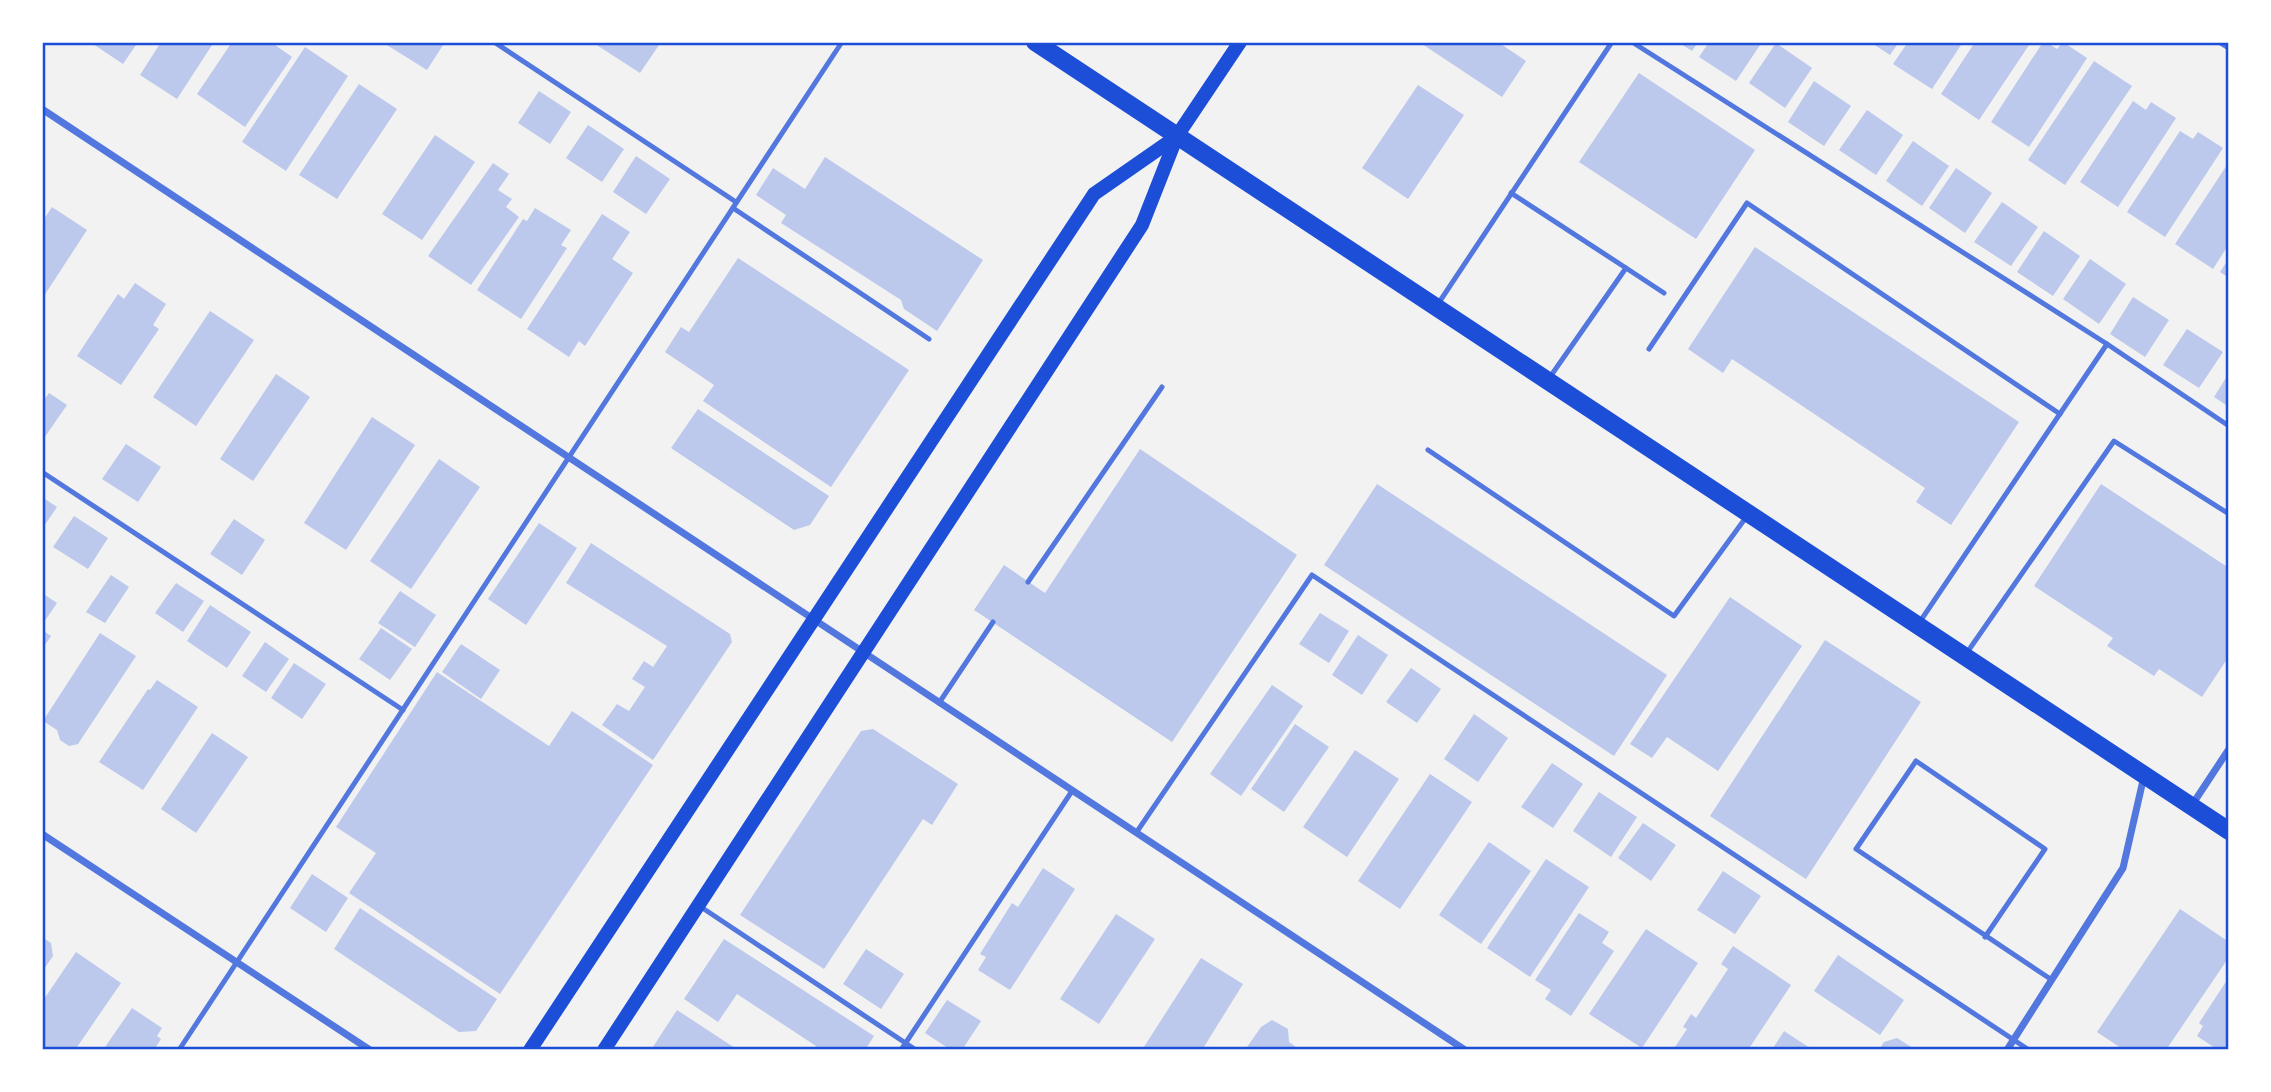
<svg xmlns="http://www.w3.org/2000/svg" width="2271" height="1092" viewBox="0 0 2271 1092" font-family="Inter,sans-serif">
  <rect width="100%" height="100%" fill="#f2f2f2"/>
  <g fill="#bdc9ec">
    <polygon points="90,42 138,42 123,64"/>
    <polygon points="161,42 214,42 177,99 140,75"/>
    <polygon points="232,42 271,42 292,57 245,127 197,94"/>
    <polygon points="382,42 445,42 427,70"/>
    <polygon points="592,42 661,42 640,73"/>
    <polygon points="1419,42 1498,42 1526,61 1502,97"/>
    <polygon points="1678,42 1698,42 1692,51"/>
    <polygon points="1709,42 1762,42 1736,81 1699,57"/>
    <polygon points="1870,42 1899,42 1890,55"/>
    <polygon points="1908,42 1963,42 1932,89 1893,64"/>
    <polygon points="1975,42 2031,42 1979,120 1941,94"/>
    <polygon points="2043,42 2046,42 2057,49 2063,42 2087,58 2029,147 1991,122"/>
    <polygon points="1776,43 1812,68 1785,108 1749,83"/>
    <polygon points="305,47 348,76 286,171 242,142"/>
    <polygon points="2094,61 2132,86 2065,185 2028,160"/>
    <polygon points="1639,73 1755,150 1696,239 1579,162"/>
    <polygon points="1814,81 1851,106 1824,146 1788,122"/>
    <polygon points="359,84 397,109 337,199 299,175"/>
    <polygon points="1418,85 1464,115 1408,199 1362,168"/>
    <polygon points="539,91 571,112 550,144 518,123"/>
    <polygon points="2133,101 2146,110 2151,102 2176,118 2118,207 2080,182"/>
    <polygon points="1867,110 1903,135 1876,175 1839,150"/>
    <polygon points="588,125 624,149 602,182 566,158"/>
    <polygon points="2180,131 2193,139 2198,132 2223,148 2165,237 2127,212"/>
    <polygon points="435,135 475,162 422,240 382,214"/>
    <polygon points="1913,141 1949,166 1922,206 1886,181"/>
    <polygon points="636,156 670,179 646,214 613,192"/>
    <polygon points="825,157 983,260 937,331 904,309 901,300 781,223 786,215 756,195 773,168 805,189"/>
    <polygon points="2229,162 2229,244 2213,269 2175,244"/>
    <polygon points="493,163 509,174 498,190 512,199 506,207 519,217 471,285 428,256"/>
    <polygon points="1956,168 1992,193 1965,233 1929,208"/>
    <polygon points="2002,202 2038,227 2011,266 1974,242"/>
    <polygon points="52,207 87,230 42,299 42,222"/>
    <polygon points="535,208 571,230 561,245 567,248 521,319 477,290 523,219 527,221"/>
    <polygon points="602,214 630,232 612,259 633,273 585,346 579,341 569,357 527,329"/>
    <polygon points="2044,231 2080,256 2053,296 2017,272"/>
    <polygon points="1755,247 2019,422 1951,525 1916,502 1925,488 1732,359 1723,373 1688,349"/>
    <polygon points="738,258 909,370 831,487 703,401 714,385 665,352 681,327 689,332"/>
    <polygon points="2229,258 2229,278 2220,272"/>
    <polygon points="2090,259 2126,284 2099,324 2063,299"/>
    <polygon points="135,283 166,304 153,325 159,329 121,385 77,356 118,294 124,299"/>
    <polygon points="2133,297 2169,320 2145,357 2110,334"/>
    <polygon points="210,311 254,340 196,426 153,397"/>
    <polygon points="2187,329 2223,352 2199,388 2163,365"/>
    <polygon points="2229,373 2229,407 2214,397"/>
    <polygon points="276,374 310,397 253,481 220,459"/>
    <polygon points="49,393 67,405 42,441 42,403"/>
    <polygon points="698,409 829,496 810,525 794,530 671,448"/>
    <polygon points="372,417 415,445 346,550 304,523"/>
    <polygon points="126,444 161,467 138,502 102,479"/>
    <polygon points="1140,449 1297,555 1172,742 974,610 1004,565 1045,593"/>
    <polygon points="439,459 480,487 411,589 370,561"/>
    <polygon points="1377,484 1667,675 1614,756 1324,565"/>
    <polygon points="2101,484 2229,568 2229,656 2202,697 2159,669 2154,676 2107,646 2113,638 2034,586"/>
    <polygon points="42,497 57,507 42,529"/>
    <polygon points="74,516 108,538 88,569 53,547"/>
    <polygon points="234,519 265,540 242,575 210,554"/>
    <polygon points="539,523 577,548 526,625 488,599"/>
    <polygon points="591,543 730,634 732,642 653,760 602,725 617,704 629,711 645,687 632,679 644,661 653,667 667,646 566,583"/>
    <polygon points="111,575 129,587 105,623 86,612"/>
    <polygon points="176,583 204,601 183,632 155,613"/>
    <polygon points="400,591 436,615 415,647 378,623"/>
    <polygon points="42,593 57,603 42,625"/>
    <polygon points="1730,597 1802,646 1718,771 1667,737 1652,758 1630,744"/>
    <polygon points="210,605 251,632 227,668 187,641"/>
    <polygon points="1320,613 1349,631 1329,663 1299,644"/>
    <polygon points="381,628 412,649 390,680 359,659"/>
    <polygon points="42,630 51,636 42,649"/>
    <polygon points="100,633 136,656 78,744 69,746 60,740 57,730 43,721"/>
    <polygon points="1358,635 1388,655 1362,695 1332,675"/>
    <polygon points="1825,640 1921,702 1806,879 1710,816"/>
    <polygon points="265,642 289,659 266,692 242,676"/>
    <polygon points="461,644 500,670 481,699 442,672"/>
    <polygon points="294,663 326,684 302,719 271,698"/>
    <polygon points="1411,668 1441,689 1417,723 1386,702"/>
    <polygon points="437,672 549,746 572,711 653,765 500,994 349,893 376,853 336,827"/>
    <polygon points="157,680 198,707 143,790 99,762 148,689 150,690"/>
    <polygon points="1272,685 1303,706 1241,796 1210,774"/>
    <polygon points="1474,714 1508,738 1478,782 1444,759"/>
    <polygon points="1295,724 1329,747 1284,812 1251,789"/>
    <polygon points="873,729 958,784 932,825 923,819 824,969 740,915 861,731"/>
    <polygon points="212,733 248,757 196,833 161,809"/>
    <polygon points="1355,750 1399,779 1347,857 1303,827"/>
    <polygon points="1552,763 1583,784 1553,828 1521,807"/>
    <polygon points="1430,774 1472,802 1400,909 1358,881"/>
    <polygon points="1599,792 1637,817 1611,857 1573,831"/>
    <polygon points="1643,823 1676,845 1651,881 1618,858"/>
    <polygon points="1489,842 1531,871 1481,944 1439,915"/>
    <polygon points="1546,859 1589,887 1530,977 1487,948"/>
    <polygon points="1043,868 1075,889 1010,990 978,970 986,957 980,954 1012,903 1018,907"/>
    <polygon points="1723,871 1761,896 1735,934 1697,910"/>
    <polygon points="312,874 348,898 326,932 290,908"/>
    <polygon points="360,908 497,999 476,1031 459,1032 334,949"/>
    <polygon points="2180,909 2229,942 2229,957 2166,1050 2124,1050 2097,1032"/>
    <polygon points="1579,913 1609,932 1602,943 1614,951 1571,1016 1545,999 1551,990 1535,980"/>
    <polygon points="1116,914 1155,939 1099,1024 1060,999"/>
    <polygon points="1646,929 1698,963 1642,1048 1589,1014"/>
    <polygon points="42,937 51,943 53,956 42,972"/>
    <polygon points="724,939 874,1036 865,1050 812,1050 816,1046 737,994 718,1022 684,999"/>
    <polygon points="1733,946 1791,985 1748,1050 1673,1050 1687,1029 1683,1027 1691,1014 1696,1018 1728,969 1721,964"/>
    <polygon points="866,949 904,974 881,1009 843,984"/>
    <polygon points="76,952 121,983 75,1050 42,1050 42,1002"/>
    <polygon points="1838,955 1904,1000 1880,1035 1814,991"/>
    <polygon points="1201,958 1243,984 1202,1050 1142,1050"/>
    <polygon points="2229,977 2229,1050 2218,1050 2197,1036 2203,1026 2199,1023"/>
    <polygon points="947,1000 981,1021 962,1050 951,1050 925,1033"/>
    <polygon points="132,1008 162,1028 157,1036 161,1039 154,1050 103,1050"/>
    <polygon points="677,1010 738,1050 651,1050"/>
    <polygon points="1272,1020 1288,1029 1289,1042 1300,1050 1245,1050 1261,1027"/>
    <polygon points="1784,1031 1813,1050 1772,1050"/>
    <polygon points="1897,1038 1916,1050 1879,1050 1884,1042"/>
  </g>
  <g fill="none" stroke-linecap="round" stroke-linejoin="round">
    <g stroke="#5277de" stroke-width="5">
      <polyline points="494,42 736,202"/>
      <polyline points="1632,42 2107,344 2229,426"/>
      <polyline points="1511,193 1626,268 1550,377"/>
      <polyline points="733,208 929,339"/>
      <polyline points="1626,268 1664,293"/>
      <polyline points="1438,304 1612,42"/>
      <polyline points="1649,349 1747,203 2060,414"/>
      <polyline points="1428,450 1674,616 1747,516"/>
      <polyline points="42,472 403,710"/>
      <polyline points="1028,582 1162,387"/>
      <polyline points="1919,623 2107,344"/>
      <polyline points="1966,654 2114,441 2229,514"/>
      <polyline points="939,703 993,622"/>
      <polyline points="1136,833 1312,575 2029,1050"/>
      <polyline points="701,907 916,1050"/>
      <polyline points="1985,937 2045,849 1916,761 1856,849 2052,980"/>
      <polyline points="179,1050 842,42"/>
      <polyline points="901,1050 1072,791"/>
    </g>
    <g stroke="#5277de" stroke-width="7">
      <polyline points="2221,42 2229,47"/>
      <polyline points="42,109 1465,1050"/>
      <polyline points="2192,805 2229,749"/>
      <polyline points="42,834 370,1050"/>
      <polyline points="2007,1050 2123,868 2144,776"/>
    </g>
    <g stroke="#1d4ed8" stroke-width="14">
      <polyline points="530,1050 1094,194 1176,137"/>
      <polyline points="604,1050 1142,225 1177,136 1240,42"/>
    </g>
    <polyline stroke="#1d4ed8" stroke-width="18" points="1035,42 2229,831"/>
  </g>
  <rect width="2271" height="1092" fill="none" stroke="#ffffff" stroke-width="88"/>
  <rect x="44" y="44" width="2183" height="1004" fill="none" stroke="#1d4ed8" stroke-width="2.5"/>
</svg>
